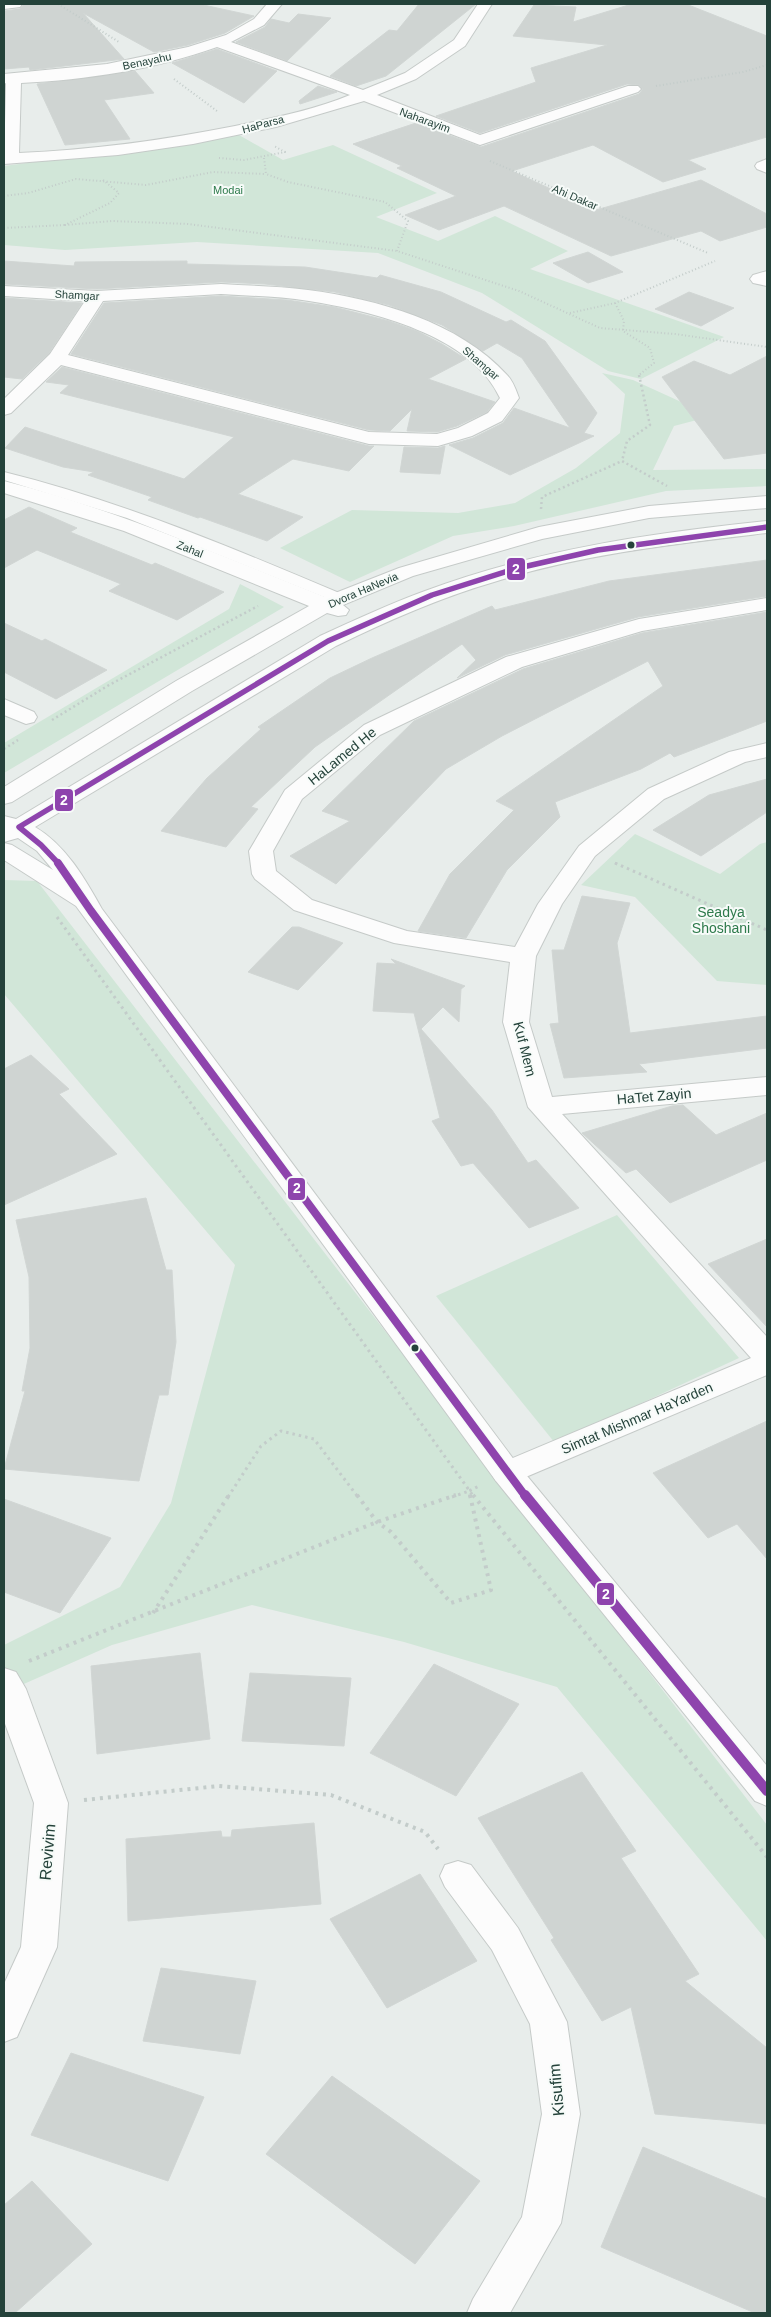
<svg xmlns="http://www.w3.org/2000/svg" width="771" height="2317" viewBox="0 0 771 2317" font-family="Arial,sans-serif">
  <rect width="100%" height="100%" fill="#e8edeb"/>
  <g fill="#d1e6d8">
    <polygon points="239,135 283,160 333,145 437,193 376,217 438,241 495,216 568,251 530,269 724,337 641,379 608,371 482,293 378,253 197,242 65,250 4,245 4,166"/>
    <polygon points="602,373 633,380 712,416 674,426 653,470 767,469 767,486 666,491 514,526 453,536 350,582 280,548 352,510 458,513 515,503 576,468 620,433 625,394"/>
    <polygon points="240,584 284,607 4,773 4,743 229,609"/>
    <polygon points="635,834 720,874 760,844 767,842 767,985 717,981 635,897 581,885"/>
    <polygon points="4,880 37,881 767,1825 767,1941 557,1687 404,1642 252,1605 112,1645 17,1687 4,1669 4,1645 120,1587 171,1503 235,1265 4,994"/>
    <polygon points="617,1215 739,1358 555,1443 436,1296"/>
  </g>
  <g fill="#cfd4d2" stroke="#d1d6d4">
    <polygon points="24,4 199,4 254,16 225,33 188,45 154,52 83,13 124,59 30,70 29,67 4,69 4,11 20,9"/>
    <polygon points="419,4 476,4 386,76 356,86 330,76 389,30 397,31"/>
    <polygon points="632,4 686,4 767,36 767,137 688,160 706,169 663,182 593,145 512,171 596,210 701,180 767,214 767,227 720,241 701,231 611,256 504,206 439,230 405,215 456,196 397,168 402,166 353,144 416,123 481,147 639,94 643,89 639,85 627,84 480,133 436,116 536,82 531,68 607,45 513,36 534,5 576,7 573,22"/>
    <polygon points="298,14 331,18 287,61 236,42 265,27 271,19 289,23"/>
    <polygon points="217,49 277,71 244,103 172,63"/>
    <polygon points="135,71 154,93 104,100 130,139 65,145 37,84"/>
    <polygon points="318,86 337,92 300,104 299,101"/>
    <polygon points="588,252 623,272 588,283 553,263"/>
    <polygon points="4,261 74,266 75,262 187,261 187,264 305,267 377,278 380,275 441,292 506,322 511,320 545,341 597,413 584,433 594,436 510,475 449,445 473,438 503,423 514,408 570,428 522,358 497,343 483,351 442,325 389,305 335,292 265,284 221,282 97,289 4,284"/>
    <polygon points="689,292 734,308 701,326 655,309"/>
    <polygon points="221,296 287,300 334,307 389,321 417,331 442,344 466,359 428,379 495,402 487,412 457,426 437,432 407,431 412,409 390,431 369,430 71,354 104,303"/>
    <polygon points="4,298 82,303 49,353 22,379 4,377"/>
    <polygon points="767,356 767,453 724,459 662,377 694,361 730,375"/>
    <polygon points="62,367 369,446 374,446 349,471 293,459 238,494 303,517 267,541 200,517 198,518 148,500 152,497 88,475 94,472 63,467 5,448 25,427 184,479 234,437 60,393 69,385 46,382"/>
    <polygon points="445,446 440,474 400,472 404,447 438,448"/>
    <polygon points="29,507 77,528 70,532 152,565 155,563 224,592 177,620 109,591 121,584 37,550 4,568 4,520"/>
    <polygon points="767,560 767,596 638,617 505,655 457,678 476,660 462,644 315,747 251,807 258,809 226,847 161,831 207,778 261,729 258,727 330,678 372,658 492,606 495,610 609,581"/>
    <polygon points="767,612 767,721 674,757 670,753 641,769 555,802 560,817 507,870 466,938 418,931 450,874 514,810 496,801 663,686 648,661 502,736 446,769 336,884 290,856 350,821 322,811 414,721 523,669 642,633"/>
    <polygon points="4,623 42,641 45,639 107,670 56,699 4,672"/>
    <polygon points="767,779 767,812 701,856 653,830 709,795"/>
    <polygon points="582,896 630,903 617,943 630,1033 767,1016 767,1048 639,1064 647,1072 564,1078 550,1024 559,1023 552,950 564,950"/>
    <polygon points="292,927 299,927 343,943 298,990 248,972"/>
    <polygon points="391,959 465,986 461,989 459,1022 443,1007 421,1029 492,1110 528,1163 536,1160 579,1208 529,1228 473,1163 461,1166 432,1121 440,1118 414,1013 373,1011 377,963 396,964"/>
    <polygon points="31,1055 69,1089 59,1094 117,1154 4,1205 4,1069"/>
    <polygon points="683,1105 716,1135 767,1113 767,1160 670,1203 636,1169 626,1173 582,1133 672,1106"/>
    <polygon points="146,1198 166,1270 172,1270 176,1342 168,1395 159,1395 139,1481 4,1469 25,1391 22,1391 30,1348 29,1277 16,1220"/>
    <polygon points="767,1239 767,1327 708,1264"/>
    <polygon points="767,1421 767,1559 737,1524 708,1538 653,1473"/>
    <polygon points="4,1499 111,1538 60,1613 4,1592"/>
    <polygon points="200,1653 210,1739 97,1754 91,1666"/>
    <polygon points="434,1664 519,1704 456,1796 370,1753"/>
    <polygon points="250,1673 351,1678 344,1746 242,1741"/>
    <polygon points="582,1772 636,1851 621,1858 699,1974 685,1981 767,2048 767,2124 655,2114 631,2007 602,2021 551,1940 554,1938 478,1818"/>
    <polygon points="314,1823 321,1904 128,1921 126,1839 221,1831 222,1837 231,1837 232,1830"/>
    <polygon points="420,1874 477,1961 387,2008 330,1919"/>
    <polygon points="161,1968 256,1981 240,2054 143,2041"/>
    <polygon points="71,2053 204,2097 168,2181 31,2135"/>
    <polygon points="332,2076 480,2181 415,2264 266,2154"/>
    <polygon points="643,2147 767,2199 767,2313 755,2313 601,2247"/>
    <polygon points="32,2181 92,2244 15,2313 4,2313 4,2205"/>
  </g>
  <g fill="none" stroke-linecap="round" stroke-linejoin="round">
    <g stroke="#c5cac8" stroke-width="2">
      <path id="service" d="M4,472C121,501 233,548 344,595L347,598L339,603L334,601L127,518L4,480Z"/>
    </g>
    <g stroke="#c5cac8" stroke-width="2">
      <g id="minor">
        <polygon points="4,4 22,4 20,7 4,9"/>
        <path d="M267,4H282L264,25L231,42L363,90L405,73L454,40L478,4H492L465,46L416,79L377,95L480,135L628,86H638L641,89L638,92L480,145L364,101L276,127L193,144L118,155L4,164L6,83L4,84V74L107,64L188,47L226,35L254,19ZM217,47L350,95C314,110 273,118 235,126C164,140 92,150 19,153L21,83C87,80 155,69 217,47Z"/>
        <polygon points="767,159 767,173 757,169 755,166 757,163"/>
        <polygon points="767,271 767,286 753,283 750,279 753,275"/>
        <path d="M221,284C250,286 280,286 308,290C377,299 459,322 507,375C513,381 516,390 519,398L502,421L472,436L438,446L369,444L61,365L11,413L4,415V399L50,354L85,301L4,296V286L97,291ZM221,294C250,296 280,296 309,301C372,311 471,335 500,398L488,413L458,428L437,434L369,432L68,355L103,301Z"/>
        <polygon points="767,598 767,610 642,631 522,667 380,735 302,799 273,851 276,871 312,900 407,931 515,947 538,904 579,846 648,789 729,752 767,743 767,757 745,762 664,799 595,856 562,904 536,956 529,1022 552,1097 767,1077 767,1095 562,1114 767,1337 767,1375 507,1485 496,1481 491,1473 496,1465 751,1358 528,1107 503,1022 510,962 394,943 294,910 255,879 252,874 249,851 285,790 364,725 506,657 639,619"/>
        <polygon points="4,699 34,712 37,717 34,722 26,724 4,715"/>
        <polygon points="4,1668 16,1672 26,1689 68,1803 57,1947 17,2037 4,2042 4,1984 21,1947 34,1803 4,1721"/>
        <polygon points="458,1861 471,1865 518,1928 561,2010 567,2022 580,2114 561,2223 510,2313 467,2313 473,2299 522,2217 542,2114 530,2024 492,1950 445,1887 440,1876 445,1865"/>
      </g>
    </g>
    <g stroke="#c5cac8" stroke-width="2">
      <g id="tertiary">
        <path d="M4,481C115,509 219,555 325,597L399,568L539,527L649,506L767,496V508L649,518L542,539L413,576L343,605L349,610L346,615L338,616L327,613L192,691L12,802L4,804V787L176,681L309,606L124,531L4,493Z"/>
        <path d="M767,521V533C675,544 583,554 494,582C439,598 387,621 336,646L35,827C66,845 85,879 102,909L518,1465L767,1766V1806L755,1801L496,1481L76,906L4,860V843L12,845L53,870L37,851L18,838L4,842V816L16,819L320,636C355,620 389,604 425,591C534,550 651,533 767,521Z"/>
      </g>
    </g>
    <g stroke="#c3ccca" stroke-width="2" stroke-dasharray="1 2.5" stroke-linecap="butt">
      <polyline points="58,4 119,42"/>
      <polyline points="174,79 217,111"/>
      <polyline points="656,86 743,72 767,65"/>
      <polyline points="219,158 244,160 285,152 274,146"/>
      <polyline points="264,158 266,174 288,182 385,202 408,221 397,251"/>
      <polyline points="490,161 708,253"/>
      <polyline points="103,180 119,193 110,203 65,225 112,221 188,224 397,251 519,291 600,328 675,334 767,347"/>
      <polyline points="4,196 28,193 76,179 146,185 213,172 266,174"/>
      <polyline points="4,228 65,225"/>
      <polyline points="615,303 624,321 623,331 650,348 654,363 639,375"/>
      <polyline points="570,313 615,303 715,261"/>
    </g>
    <g stroke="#c3ccca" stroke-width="2.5" stroke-dasharray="2 3" stroke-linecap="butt">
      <polyline points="639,375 650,425 627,441 622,461 667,486"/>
      <polyline points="541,509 542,497 622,461"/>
      <polyline points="52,720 109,685 258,606"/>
      <polyline points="4,749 18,740"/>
      <polyline points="615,863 617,864"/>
    </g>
    <g stroke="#c3ccca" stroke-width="3" stroke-dasharray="2.5 4" stroke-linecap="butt">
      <polyline points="615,863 767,930"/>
      <polyline points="57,917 474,1497"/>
      <polyline points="228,1497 261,1446 281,1431 314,1439 358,1497"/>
      <polyline points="452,1497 469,1491"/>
      <polyline points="470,1497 469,1491 479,1486"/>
    </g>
    <g stroke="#c3ccca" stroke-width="4" stroke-dasharray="3 5" stroke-linecap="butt">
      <polyline points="357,1495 377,1522 391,1532 451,1603 491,1590 470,1495"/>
      <polyline points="473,1495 767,1857"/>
      <polyline points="153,1613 229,1495"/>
      <polyline points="29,1661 377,1522 456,1495"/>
      <polyline points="84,1800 219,1786 331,1795 425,1832 438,1849"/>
    </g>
    <use href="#service" fill="#fcfcfc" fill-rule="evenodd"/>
    <use href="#minor" fill="#fcfcfc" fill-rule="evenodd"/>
    <use href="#tertiary" fill="#fcfcfc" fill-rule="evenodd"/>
    <g stroke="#f7fbf9" stroke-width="9">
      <polyline id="bus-1-far2" points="59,864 41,845 19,827 328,641 432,595 514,569 598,550 767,527"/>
    </g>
    <g stroke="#f7fbf9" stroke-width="11">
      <polyline id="bus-1-far1" points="58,863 91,911 526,1497"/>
    </g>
    <g stroke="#f7fbf9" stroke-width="14">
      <polyline id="bus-1" points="525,1495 767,1791"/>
    </g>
    <use href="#bus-1-far2" stroke="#8e44ad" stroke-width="5.5"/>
    <use href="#bus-1-far1" stroke="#8e44ad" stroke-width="8"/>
    <use href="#bus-1" stroke="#8e44ad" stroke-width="10"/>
  </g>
  <g fill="#24423a" stroke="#f7fbf9" stroke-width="2">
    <circle cx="631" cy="545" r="4.5"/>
    <circle cx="415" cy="1348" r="4.5"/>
  </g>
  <g text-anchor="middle" stroke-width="4" stroke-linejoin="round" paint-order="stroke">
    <g font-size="11" fill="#24423a" stroke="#f7fbf9">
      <text transform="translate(147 61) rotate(-12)" y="4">Benayahu</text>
      <text transform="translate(425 120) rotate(20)" y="4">Naharayim</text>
      <text transform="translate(263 124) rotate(-15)" y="4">HaParsa</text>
      <text transform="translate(575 197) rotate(23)" y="4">Ahi Dakar</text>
      <text transform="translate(77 295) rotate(3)" y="4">Shamgar</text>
      <text transform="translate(481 363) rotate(41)" y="4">Shamgar</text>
      <text transform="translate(190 549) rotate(22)" y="4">Zahal</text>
      <text transform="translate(363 590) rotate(-23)" y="4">Dvora HaNevia</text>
    </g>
    <g font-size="11" fill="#2d7a4b" stroke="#f7fbf9">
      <text x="228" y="194">Modai</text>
    </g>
    <g font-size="14" fill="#24423a" stroke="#f7fbf9">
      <text transform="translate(342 756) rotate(-39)" y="5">HaLamed He</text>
      <text transform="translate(525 1049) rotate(76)" y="5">Kuf Mem</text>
      <text transform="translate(654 1096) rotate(-5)" y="5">HaTet Zayin</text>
      <text transform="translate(637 1418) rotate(-23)" y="5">Simtat Mishmar HaYarden</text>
    </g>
    <g font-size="14" fill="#2d7a4b" stroke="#f7fbf9">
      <text x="721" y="917">Seadya<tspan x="721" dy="16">Shoshani</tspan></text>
    </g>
    <g font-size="16" fill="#24423a" stroke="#f7fbf9">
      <text transform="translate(47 1852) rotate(-85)" y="6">Revivim</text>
      <text transform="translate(556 2090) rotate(-95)" y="6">Kisufim</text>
    </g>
  </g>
  <g stroke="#f7fbf9" stroke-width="2">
    <rect x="506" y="557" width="20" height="24" rx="5" fill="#8e44ad"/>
    <rect x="54" y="788" width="20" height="24" rx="5" fill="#8e44ad"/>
    <rect x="287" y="1177" width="19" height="24" rx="5" fill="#8e44ad"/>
    <rect x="596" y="1582" width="19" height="24" rx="5" fill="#8e44ad"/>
  </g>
  <g font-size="14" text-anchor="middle" font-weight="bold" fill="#fff">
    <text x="516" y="574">2</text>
    <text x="64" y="805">2</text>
    <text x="297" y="1193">2</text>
    <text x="606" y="1599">2</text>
  </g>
  <rect width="771" height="2317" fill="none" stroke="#24423a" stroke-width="10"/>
</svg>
